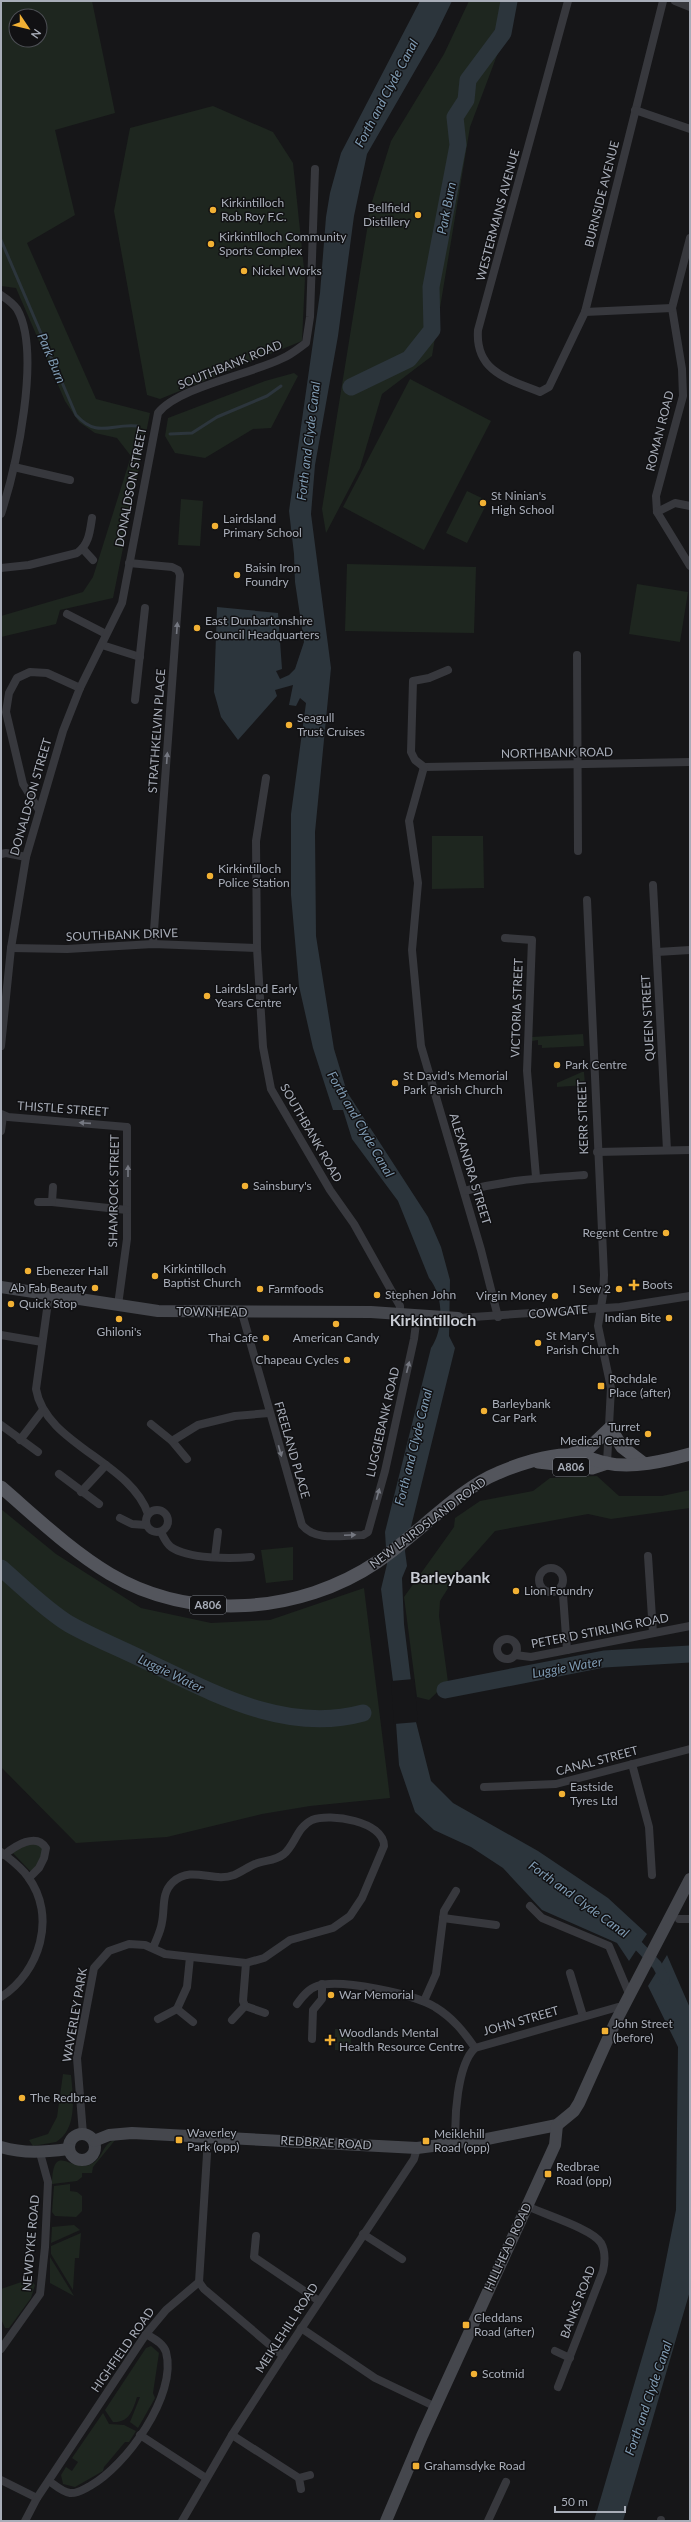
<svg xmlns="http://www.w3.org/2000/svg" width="691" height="2522" viewBox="0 0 691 2522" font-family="Lato,sans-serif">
  <rect width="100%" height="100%" fill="#161618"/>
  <g fill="#1e261f" fill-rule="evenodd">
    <path d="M1,1H92L115,113L55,130L75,215L27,243L96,399L150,413L113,598L60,610L56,624L1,637V616L83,592L93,577L131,456L117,438L95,433L79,422L65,401L16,288L1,286ZM16,16H40V40H16Z"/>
    <polygon points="469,1 516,1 514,10 470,127 432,356 382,394 360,468 326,533 322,509 371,205 391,141 444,54"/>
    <polygon points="213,106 273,132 293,163 305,278 302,341 160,399 147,395 114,211 130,128"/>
    <polygon points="294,373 298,376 271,428 253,429 205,458 175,453 165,436 168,418 265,381"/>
    <polygon points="410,379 491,421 424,550 343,507"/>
    <polygon points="467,491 488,501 467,543 446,533"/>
    <polygon points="181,499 203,501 200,546 178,545"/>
    <polygon points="347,564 476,567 474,633 345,631"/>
    <polygon points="637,584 688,592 680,642 629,634"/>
    <polygon points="432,836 483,836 484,888 432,889"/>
    <polygon points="583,1034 584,1046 542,1048 542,1045 538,1045 538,1040 532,1041 532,1037"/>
    <polygon points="582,1072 584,1072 585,1085 557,1087 557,1083"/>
    <polygon points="597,1476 619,1496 662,1496 690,1490 690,1508 611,1519 588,1514 495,1531 457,1574 440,1601 439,1616 448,1682 429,1700 417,1697 404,1597 454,1527 455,1518 480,1501 533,1491 550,1478"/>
    <polygon points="1,1509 56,1554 141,1608 211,1623 270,1620 364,1588 390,1798 310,1806 262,1814 167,1837 76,1843 1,1767"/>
    <polygon points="293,1547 293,1580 266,1583 261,1550"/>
    <polygon points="35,1842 41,1845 44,1851 34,1870 30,1871 12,1852 13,1850"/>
    <polygon points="335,2029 351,2029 351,2051 335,2050"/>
    <path d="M63,2074L71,2075C73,2096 78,2129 56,2142L33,2146L29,2140L48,2134L57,2117Z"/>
    <path d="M116,2139L93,2167L92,2173H82V2177L77,2181L52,2184C53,2138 73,2176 93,2163C104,2156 102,2144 116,2139Z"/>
    <polygon points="70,2184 70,2191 77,2192 82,2196 82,2211 76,2217 55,2216 52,2212 54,2186"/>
    <polygon points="74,2225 80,2230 51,2243 52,2227"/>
    <polygon points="81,2233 79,2258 75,2258 73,2290 51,2254 51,2246"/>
    <polygon points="50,2257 74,2296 50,2283"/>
    <polygon points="30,2279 35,2285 31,2298 9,2328 5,2328 1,2319 1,2289"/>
    <path d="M151,2346L159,2353L153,2393L155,2398L138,2428L130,2422L140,2397H137C133,2410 129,2423 113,2422L105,2410L146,2348Z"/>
    <polygon points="103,2413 109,2424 124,2425 136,2431 129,2442 125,2442 104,2467 103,2471 75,2487 63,2484 61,2475 66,2467 72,2471 78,2462 72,2458"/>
  </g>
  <g fill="#2c353c">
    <path d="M420,1H452L435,36L367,154L354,216L338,336L315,465L311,514L331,668L315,832L316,936L334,1049L347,1092L428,1217L441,1247L450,1280L449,1336L455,1348L405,1551L407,1566L402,1578L404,1624L416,1722L431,1781L453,1803L538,1851L608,1898L647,1934L629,1961L617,1943L542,1910L503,1868L471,1847L434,1830L415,1812L399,1765L393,1681L381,1589L387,1564L385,1532L431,1348C444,1329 444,1296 429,1278L398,1201L352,1139L343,1110H333L313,1048L299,986L291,895V814L306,703L300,698L296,706L289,705L293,685L275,690L277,696L238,740L221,717L214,692L217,607L278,613L282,669L276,671L280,679L289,675L295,669L304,642L295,582L294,554L289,511L320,293L326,217L330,193L341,153Z"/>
    <polygon points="667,1955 690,2008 690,2291 623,2521 594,2521 656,2310 676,2210 678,2047 648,1986"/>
  </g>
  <polygon fill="#161618" points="414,1679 418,1722 394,1724 391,1681"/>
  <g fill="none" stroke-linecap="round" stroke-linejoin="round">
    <g stroke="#2c353c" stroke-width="3">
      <path d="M1,240L76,415C98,439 111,423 137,426"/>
      <polyline points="170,434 192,433 217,417 267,396 281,386"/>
    </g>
    <polyline stroke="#2c353c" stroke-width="10" points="630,1937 657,1965 665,1980"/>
    <g stroke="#2c353c" stroke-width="17">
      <polyline points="351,387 409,359 432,330 431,287 458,145 455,117 466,100 468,80 503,33 509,1"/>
      <path d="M1,1568C22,1586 46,1610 69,1624C94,1638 122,1649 148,1662C215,1694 287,1734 363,1713"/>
      <polyline points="445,1690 604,1659 690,1654"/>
    </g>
    <g stroke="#37383d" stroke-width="8">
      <path d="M568,1L478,330C475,371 507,379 540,392L549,387L585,312L663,1"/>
      <polyline points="675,1 690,7"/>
      <polyline points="635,110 690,129"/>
      <polyline points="690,238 672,308 682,369 683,396 656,496 657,512 690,566"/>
      <path d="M1,295C7,299 13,303 17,309C42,352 16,468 1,514"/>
      <polyline points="585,312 672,308"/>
      <polyline points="14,467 70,480"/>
      <polyline points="657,512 675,503 690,506"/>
      <polyline points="83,549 93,560"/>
      <polyline points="129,563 172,567 178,570 180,575 153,944"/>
      <path d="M1,568L29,565L77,553C89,545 90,531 92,518"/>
      <polyline points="67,614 106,634"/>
      <polyline points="102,645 140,657"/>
      <polyline points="577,655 578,851"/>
      <polyline points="135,700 145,608"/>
      <polyline points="424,767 409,821 418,883 412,950 421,1046 481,1250 498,1317"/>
      <polyline points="424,767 690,762"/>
      <polyline points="424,767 415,760 411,752 413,681 429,678 448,670"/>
      <polyline points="266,778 256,841 257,948 263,1047 271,1089 330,1190 354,1224 400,1306 400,1314"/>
      <polyline points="39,810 23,784 6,712 9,693 17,678 30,672 47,673 80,688"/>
      <polyline points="1,854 6,853 26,857"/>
      <polyline points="653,885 667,1150"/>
      <polyline points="587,900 604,1275 603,1295 598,1326 611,1388 607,1463"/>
      <polyline points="505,938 532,940 527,1071 536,1177"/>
      <polyline points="11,948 67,949 153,944 257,948"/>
      <polyline points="657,952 690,950"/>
      <path d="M1,1046L11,948L26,857L63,731L80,688L122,603L158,413C178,387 252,374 283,358C291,355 299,348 306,343L310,317L315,169"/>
      <polyline points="1,1114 8,1117 127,1127 127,1239 118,1305"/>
      <polyline points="1,1131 3,1116"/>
      <polyline points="597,1152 690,1150"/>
      <polyline points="53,1187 52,1202 127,1210"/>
      <path d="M464,1191C507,1180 541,1178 584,1175"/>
      <polyline points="38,1202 52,1202"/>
      <path d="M49,1295L36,1389C45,1444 131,1462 148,1514"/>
      <path d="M242,1313L302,1525C316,1542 342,1535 363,1535L368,1532L385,1471L414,1339L417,1316"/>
      <polyline points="458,1318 620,1307 690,1296"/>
      <polyline points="1,1335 42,1342"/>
      <polyline points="151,1424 172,1441 187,1459"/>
      <polyline points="1,1425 38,1452"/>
      <polyline points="20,1440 43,1410"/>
      <polyline points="172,1441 198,1425 235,1416 269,1413"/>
      <polyline points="59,1474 99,1504"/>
      <polyline points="81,1492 106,1465"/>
      <circle cx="157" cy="1521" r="11"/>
      <polyline points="120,1518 132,1524 146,1525"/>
      <path d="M161,1532C164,1538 166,1543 171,1547C188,1559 231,1559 251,1557"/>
      <polyline points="648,1556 653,1633"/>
      <polyline points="215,1557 218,1532"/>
      <circle cx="551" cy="1580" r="12"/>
      <polyline points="558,1590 563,1595 567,1650"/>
      <circle cx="507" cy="1649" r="10"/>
      <polyline points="515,1655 531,1657 690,1626"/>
      <polyline points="632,1764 649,1827 652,1875"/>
      <polyline points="484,1787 556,1784 690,1749"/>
      <path d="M1,1852C11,1860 21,1867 28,1877C57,1916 40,1972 1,1997"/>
      <path d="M4,1855C15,1846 36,1832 46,1848L44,1858L39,1868L29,1878"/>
      <polyline points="530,1906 542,1918 609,1946 630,1996"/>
      <polyline points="443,1918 496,1925"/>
      <polyline points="679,1919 690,1919"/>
      <polyline points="190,1957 187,1987 177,2009 193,2022"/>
      <polyline points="246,1963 243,2001 245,2006 265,2013"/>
      <polyline points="570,1973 583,2016"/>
      <polyline points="424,2001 436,1974 444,1911 456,1891"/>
      <path d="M297,2004C302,1997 308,1989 317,1986C339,1978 415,1994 435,2007C453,2018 464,2032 475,2048"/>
      <polyline points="158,2019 177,2009"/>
      <polyline points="232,2020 245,2006"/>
      <polyline points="312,2039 313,2010 322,1999 322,1984"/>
      <path d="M83,2134L77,2058L94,1968L109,1951L129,1944L145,1945L165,1954L246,1963L264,1958L290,1940L333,1928L350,1916L362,1898L384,1846C384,1821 330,1813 312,1820C297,1827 295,1845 284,1854C275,1861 265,1860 255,1864C248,1867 241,1872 234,1875C213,1883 192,1865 173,1882C161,1893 165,1908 162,1922C161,1931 156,1940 153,1948"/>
      <path d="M456,2143C454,2119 457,2065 475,2048L618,2007L622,2009"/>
      <path d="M527,2206C543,2214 593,2229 601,2243C606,2252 605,2262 603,2271L558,2387"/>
      <polyline points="363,2234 402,2259"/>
      <polyline points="256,2236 254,2257 319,2301"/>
      <polyline points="199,2282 204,2289 283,2356"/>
      <polyline points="301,2328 375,2378 436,2407"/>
      <polyline points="1,2349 40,2294 45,2247 48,2182 40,2153"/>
      <polyline points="555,2351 570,2358"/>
      <polyline points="140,2435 206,2478"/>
      <polyline points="232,2435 299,2478"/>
      <polyline points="1,2480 37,2498"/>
      <path d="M49,2481C55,2485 62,2492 70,2493C77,2494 84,2489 90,2486C125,2467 178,2395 166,2352C163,2343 154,2339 146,2334"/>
      <polyline points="301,2489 299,2478 310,2475"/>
      <polyline points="25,2521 37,2498 146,2334 166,2310 199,2282 208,2138"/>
      <polyline points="182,2521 232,2435 283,2356 414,2159 417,2148"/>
      <polyline points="488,2521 506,2482"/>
      <polyline points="661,2521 661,2520"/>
    </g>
    <g stroke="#45474d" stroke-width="12">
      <polyline points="1,1287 158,1311 371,1312 458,1318"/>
      <circle cx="82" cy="2147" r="13"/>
      <polyline points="94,2141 109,2135 132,2133 417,2148 487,2139 557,2125 574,2111 579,2103 615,2023 690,1879"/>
      <path d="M1,2147C24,2154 45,2152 69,2149"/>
      <polyline points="386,2521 422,2436 555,2145 557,2125"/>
    </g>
    <g stroke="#53555c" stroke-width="13">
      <polyline points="572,1454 589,1448 610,1428 622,1447 643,1463"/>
      <polyline points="538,1462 592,1468 607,1463"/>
      <path d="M1,1487C36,1517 70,1550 110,1574C191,1622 300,1614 377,1562C415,1537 458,1489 498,1473C516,1465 549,1454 569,1455C582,1455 594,1460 606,1463C632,1469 665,1461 690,1454"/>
    </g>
  </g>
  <defs><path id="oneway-solid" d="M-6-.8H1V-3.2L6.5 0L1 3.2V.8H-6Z"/></defs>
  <g fill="#757881">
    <use href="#oneway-solid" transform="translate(177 628) rotate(-86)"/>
    <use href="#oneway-solid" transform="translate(167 758) rotate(-86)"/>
    <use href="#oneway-solid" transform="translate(85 1123) rotate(-176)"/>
    <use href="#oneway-solid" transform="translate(128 1171) rotate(-90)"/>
    <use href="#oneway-solid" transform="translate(408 1367) rotate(-76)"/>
    <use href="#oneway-solid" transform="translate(280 1451) rotate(74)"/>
    <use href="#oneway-solid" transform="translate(378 1494) rotate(-75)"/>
    <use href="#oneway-solid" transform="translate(350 1535) rotate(-2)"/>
  </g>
  <g fill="#f2b134" stroke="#111113" stroke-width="1.5">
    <circle cx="213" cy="210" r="4"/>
    <circle cx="418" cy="215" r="4"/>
    <circle cx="211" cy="244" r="4"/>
    <circle cx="244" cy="271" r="4"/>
    <circle cx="483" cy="503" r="4"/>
    <circle cx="215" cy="526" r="4"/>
    <circle cx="237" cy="575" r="4"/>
    <circle cx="197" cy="628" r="4"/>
    <circle cx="289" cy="725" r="4"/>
    <circle cx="210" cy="876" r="4"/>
    <circle cx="207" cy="996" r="4"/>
    <circle cx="557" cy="1065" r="4"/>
    <circle cx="395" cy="1083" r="4"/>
    <circle cx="245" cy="1186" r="4"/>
    <circle cx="666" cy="1233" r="4"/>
    <circle cx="28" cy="1271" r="4"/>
    <circle cx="155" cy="1276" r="4"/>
    <path d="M632 1279h4v4h4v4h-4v4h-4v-4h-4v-4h4z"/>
    <circle cx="95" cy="1288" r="4"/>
    <circle cx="260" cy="1289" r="4"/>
    <circle cx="619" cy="1289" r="4"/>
    <circle cx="377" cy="1295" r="4"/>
    <circle cx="555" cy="1296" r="4"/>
    <circle cx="11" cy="1304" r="4"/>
    <circle cx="669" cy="1318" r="4"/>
    <circle cx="119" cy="1319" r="4"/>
    <circle cx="336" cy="1324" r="4"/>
    <circle cx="266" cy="1338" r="4"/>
    <circle cx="538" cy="1343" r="4"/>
    <circle cx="347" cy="1360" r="4"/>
    <rect x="597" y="1382" width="8" height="8" rx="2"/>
    <circle cx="484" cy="1411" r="4"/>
    <circle cx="648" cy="1434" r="4"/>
    <circle cx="516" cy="1591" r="4"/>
    <circle cx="562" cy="1794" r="4"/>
    <circle cx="331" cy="1995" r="4"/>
    <rect x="601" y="2027" width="8" height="8" rx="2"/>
    <path d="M328 2034h4v4h4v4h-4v4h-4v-4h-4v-4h4z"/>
    <circle cx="22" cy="2098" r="4"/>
    <rect x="175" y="2136" width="8" height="8" rx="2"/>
    <rect x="422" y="2137" width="8" height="8" rx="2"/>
    <rect x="544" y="2170" width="8" height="8" rx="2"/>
    <rect x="462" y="2321" width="8" height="8" rx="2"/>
    <circle cx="474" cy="2374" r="4"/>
    <rect x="412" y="2462" width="8" height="8" rx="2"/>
  </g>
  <g text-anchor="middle" stroke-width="3" stroke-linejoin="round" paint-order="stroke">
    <g fill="#111113" stroke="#7b7e86" stroke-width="1">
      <rect x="553" y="1458" width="36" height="18" rx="3"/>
      <rect x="190" y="1596" width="36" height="18" rx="3"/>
    </g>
    <g font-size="11" font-weight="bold" fill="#a8adb8">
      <text x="571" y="1471">A806</text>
      <text x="208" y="1609">A806</text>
    </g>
    <g font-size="12" fill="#a8adb8" stroke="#111113">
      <text transform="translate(602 194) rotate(-76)" y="4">BURNSIDE AVENUE</text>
      <text transform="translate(498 215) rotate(-75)" y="4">WESTERMAINS AVENUE</text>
      <text transform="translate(230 365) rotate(-22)" y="4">SOUTHBANK ROAD</text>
      <text transform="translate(660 431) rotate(-76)" y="4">ROMAN ROAD</text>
      <text transform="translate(131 487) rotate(-79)" y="4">DONALDSON STREET</text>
      <text transform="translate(157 731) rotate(-86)" y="4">STRATHKELVIN PLACE</text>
      <text transform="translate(557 753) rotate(-1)" y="4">NORTHBANK ROAD</text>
      <text transform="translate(31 797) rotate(-74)" y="4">DONALDSON STREET</text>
      <text transform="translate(122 935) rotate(-2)" y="4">SOUTHBANK DRIVE</text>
      <text transform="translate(517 1008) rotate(-88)" y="4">VICTORIA STREET</text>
      <text transform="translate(648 1018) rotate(-93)" y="4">QUEEN STREET</text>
      <text transform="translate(63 1109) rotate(4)" y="4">THISTLE STREET</text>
      <text transform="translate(583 1117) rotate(-92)" y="4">KERR STREET</text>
      <text transform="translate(311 1133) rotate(60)" y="4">SOUTHBANK ROAD</text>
      <text transform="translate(470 1169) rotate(73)" y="4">ALEXANDRA STREET</text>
      <text transform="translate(114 1191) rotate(-89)" y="4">SHAMROCK STREET</text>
      <text transform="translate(212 1312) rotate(1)" y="4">TOWNHEAD</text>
      <text transform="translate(558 1312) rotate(-5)" y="4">COWGATE</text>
      <text transform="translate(383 1422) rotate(-77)" y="4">LUGGIEBANK ROAD</text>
      <text transform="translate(292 1450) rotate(74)" y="4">FREELAND PLACE</text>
      <text transform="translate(428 1523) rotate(-37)" y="4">NEW LAIRDSLAND ROAD</text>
      <text transform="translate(600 1631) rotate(-11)" y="4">PETER D STIRLING ROAD</text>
      <text transform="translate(597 1761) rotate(-15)" y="4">CANAL STREET</text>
      <text transform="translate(75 2015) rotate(-80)" y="4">WAVERLEY PARK</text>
      <text transform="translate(521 2021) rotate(-16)" y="4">JOHN STREET</text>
      <text transform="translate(326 2143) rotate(3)" y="4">REDBRAE ROAD</text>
      <text transform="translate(31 2243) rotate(-85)" y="4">NEWDYKE ROAD</text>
      <text transform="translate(508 2247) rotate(-65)" y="4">HILLHEAD ROAD</text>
      <text transform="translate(578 2302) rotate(-69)" y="4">BANKS ROAD</text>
      <text transform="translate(287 2328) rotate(-57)" y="4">MEIKLEHILL ROAD</text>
      <text transform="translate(123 2350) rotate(-55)" y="4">HIGHFIELD ROAD</text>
    </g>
    <g font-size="12" fill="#a8adb8" stroke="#111113" text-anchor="start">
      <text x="221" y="207">Kirkintilloch<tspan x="221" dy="14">Rob Roy F.C.</tspan></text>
      <text x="410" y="212" text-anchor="end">Bellfield<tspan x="410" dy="14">Distillery</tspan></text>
      <text x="219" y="241">Kirkintilloch Community<tspan x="219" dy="14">Sports Complex</tspan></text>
      <text x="252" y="275">Nickel Works</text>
      <text x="491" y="500">St Ninian's<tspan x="491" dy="14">High School</tspan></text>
      <text x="223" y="523">Lairdsland<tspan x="223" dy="14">Primary School</tspan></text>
      <text x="245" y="572">Baisin Iron<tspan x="245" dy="14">Foundry</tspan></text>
      <text x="205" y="625">East Dunbartonshire<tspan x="205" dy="14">Council Headquarters</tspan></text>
      <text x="297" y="722">Seagull<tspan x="297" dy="14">Trust Cruises</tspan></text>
      <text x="218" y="873">Kirkintilloch<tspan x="218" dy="14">Police Station</tspan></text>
      <text x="215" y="993">Lairdsland Early<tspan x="215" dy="14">Years Centre</tspan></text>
      <text x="565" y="1069">Park Centre</text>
      <text x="403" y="1080">St David's Memorial<tspan x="403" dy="14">Park Parish Church</tspan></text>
      <text x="253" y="1190">Sainsbury's</text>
      <text x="658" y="1237" text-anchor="end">Regent Centre</text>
      <text x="163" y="1273">Kirkintilloch<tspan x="163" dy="14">Baptist Church</tspan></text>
      <text x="36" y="1275">Ebenezer Hall</text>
      <text x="642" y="1289">Boots</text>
      <text x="87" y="1292" text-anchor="end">Ab Fab Beauty</text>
      <text x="268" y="1293">Farmfoods</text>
      <text x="611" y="1293" text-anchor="end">I Sew 2</text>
      <text x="385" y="1299">Stephen John</text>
      <text x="547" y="1300" text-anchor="end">Virgin Money</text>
      <text x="19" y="1308">Quick Stop</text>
      <text x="661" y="1322" text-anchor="end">Indian Bite</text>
      <text x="119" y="1336" text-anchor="middle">Ghiloni's</text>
      <text x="546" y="1340">St Mary's<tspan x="546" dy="14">Parish Church</tspan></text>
      <text x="258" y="1342" text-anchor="end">Thai Cafe</text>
      <text x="336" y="1342" text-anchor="middle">American Candy</text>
      <text x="339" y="1364" text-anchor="end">Chapeau Cycles</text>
      <text x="609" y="1383">Rochdale<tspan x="609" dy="14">Place (after)</tspan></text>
      <text x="492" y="1408">Barleybank<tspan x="492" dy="14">Car Park</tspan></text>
      <text x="640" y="1431" text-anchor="end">Turret<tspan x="640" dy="14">Medical Centre</tspan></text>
      <text x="524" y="1595">Lion Foundry</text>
      <text x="570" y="1791">Eastside<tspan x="570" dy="14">Tyres Ltd</tspan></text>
      <text x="339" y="1999">War Memorial</text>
      <text x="613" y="2028">John Street<tspan x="613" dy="14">(before)</tspan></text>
      <text x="339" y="2037">Woodlands Mental<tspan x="339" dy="14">Health Resource Centre</tspan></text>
      <text x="30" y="2102">The Redbrae</text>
      <text x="187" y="2137">Waverley<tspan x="187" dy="14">Park (opp)</tspan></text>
      <text x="434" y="2138">Meiklehill<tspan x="434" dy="14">Road (opp)</tspan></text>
      <text x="556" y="2171">Redbrae<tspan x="556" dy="14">Road (opp)</tspan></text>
      <text x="474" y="2322">Cleddans<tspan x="474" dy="14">Road (after)</tspan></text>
      <text x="482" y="2378">Scotmid</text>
      <text x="424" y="2470">Grahamsdyke Road</text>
    </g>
    <g font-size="13" font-style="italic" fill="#7f9bb3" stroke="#111113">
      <text transform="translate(386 93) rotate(-62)" y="5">Forth and Clyde Canal</text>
      <text transform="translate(446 208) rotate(-79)" y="5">Park Burn</text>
      <text transform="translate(52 358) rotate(67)" y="5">Park Burn</text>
      <text transform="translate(308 441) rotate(-83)" y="5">Forth and Clyde Canal</text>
      <text transform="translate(361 1124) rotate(60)" y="5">Forth and Clyde Canal</text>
      <text transform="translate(413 1447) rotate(-76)" y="5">Forth and Clyde Canal</text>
      <text transform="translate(567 1667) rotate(-10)" y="5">Luggie Water</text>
      <text transform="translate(171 1673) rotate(26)" y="5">Luggie Water</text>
      <text transform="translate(579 1899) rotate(36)" y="5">Forth and Clyde Canal</text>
      <text transform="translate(648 2398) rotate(-71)" y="5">Forth and Clyde Canal</text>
    </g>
    <g font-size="16" font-weight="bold" fill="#c9ccd4" stroke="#111113">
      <text x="433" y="1326">Kirkintilloch</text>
      <text x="450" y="1583">Barleybank</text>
    </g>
  </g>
  <rect width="691" height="2522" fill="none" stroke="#a8adb8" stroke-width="4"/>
  <g transform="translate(28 28) rotate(125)"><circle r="19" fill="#111113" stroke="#4d4f55"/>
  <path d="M0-3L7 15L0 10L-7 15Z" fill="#f2b134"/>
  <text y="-6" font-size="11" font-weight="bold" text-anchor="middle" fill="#a8adb8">N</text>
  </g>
  <path d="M555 2506v6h70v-6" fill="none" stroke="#a8adb8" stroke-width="2"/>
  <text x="561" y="2506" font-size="12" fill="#a8adb8" stroke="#111113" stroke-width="3" paint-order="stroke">50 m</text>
</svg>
